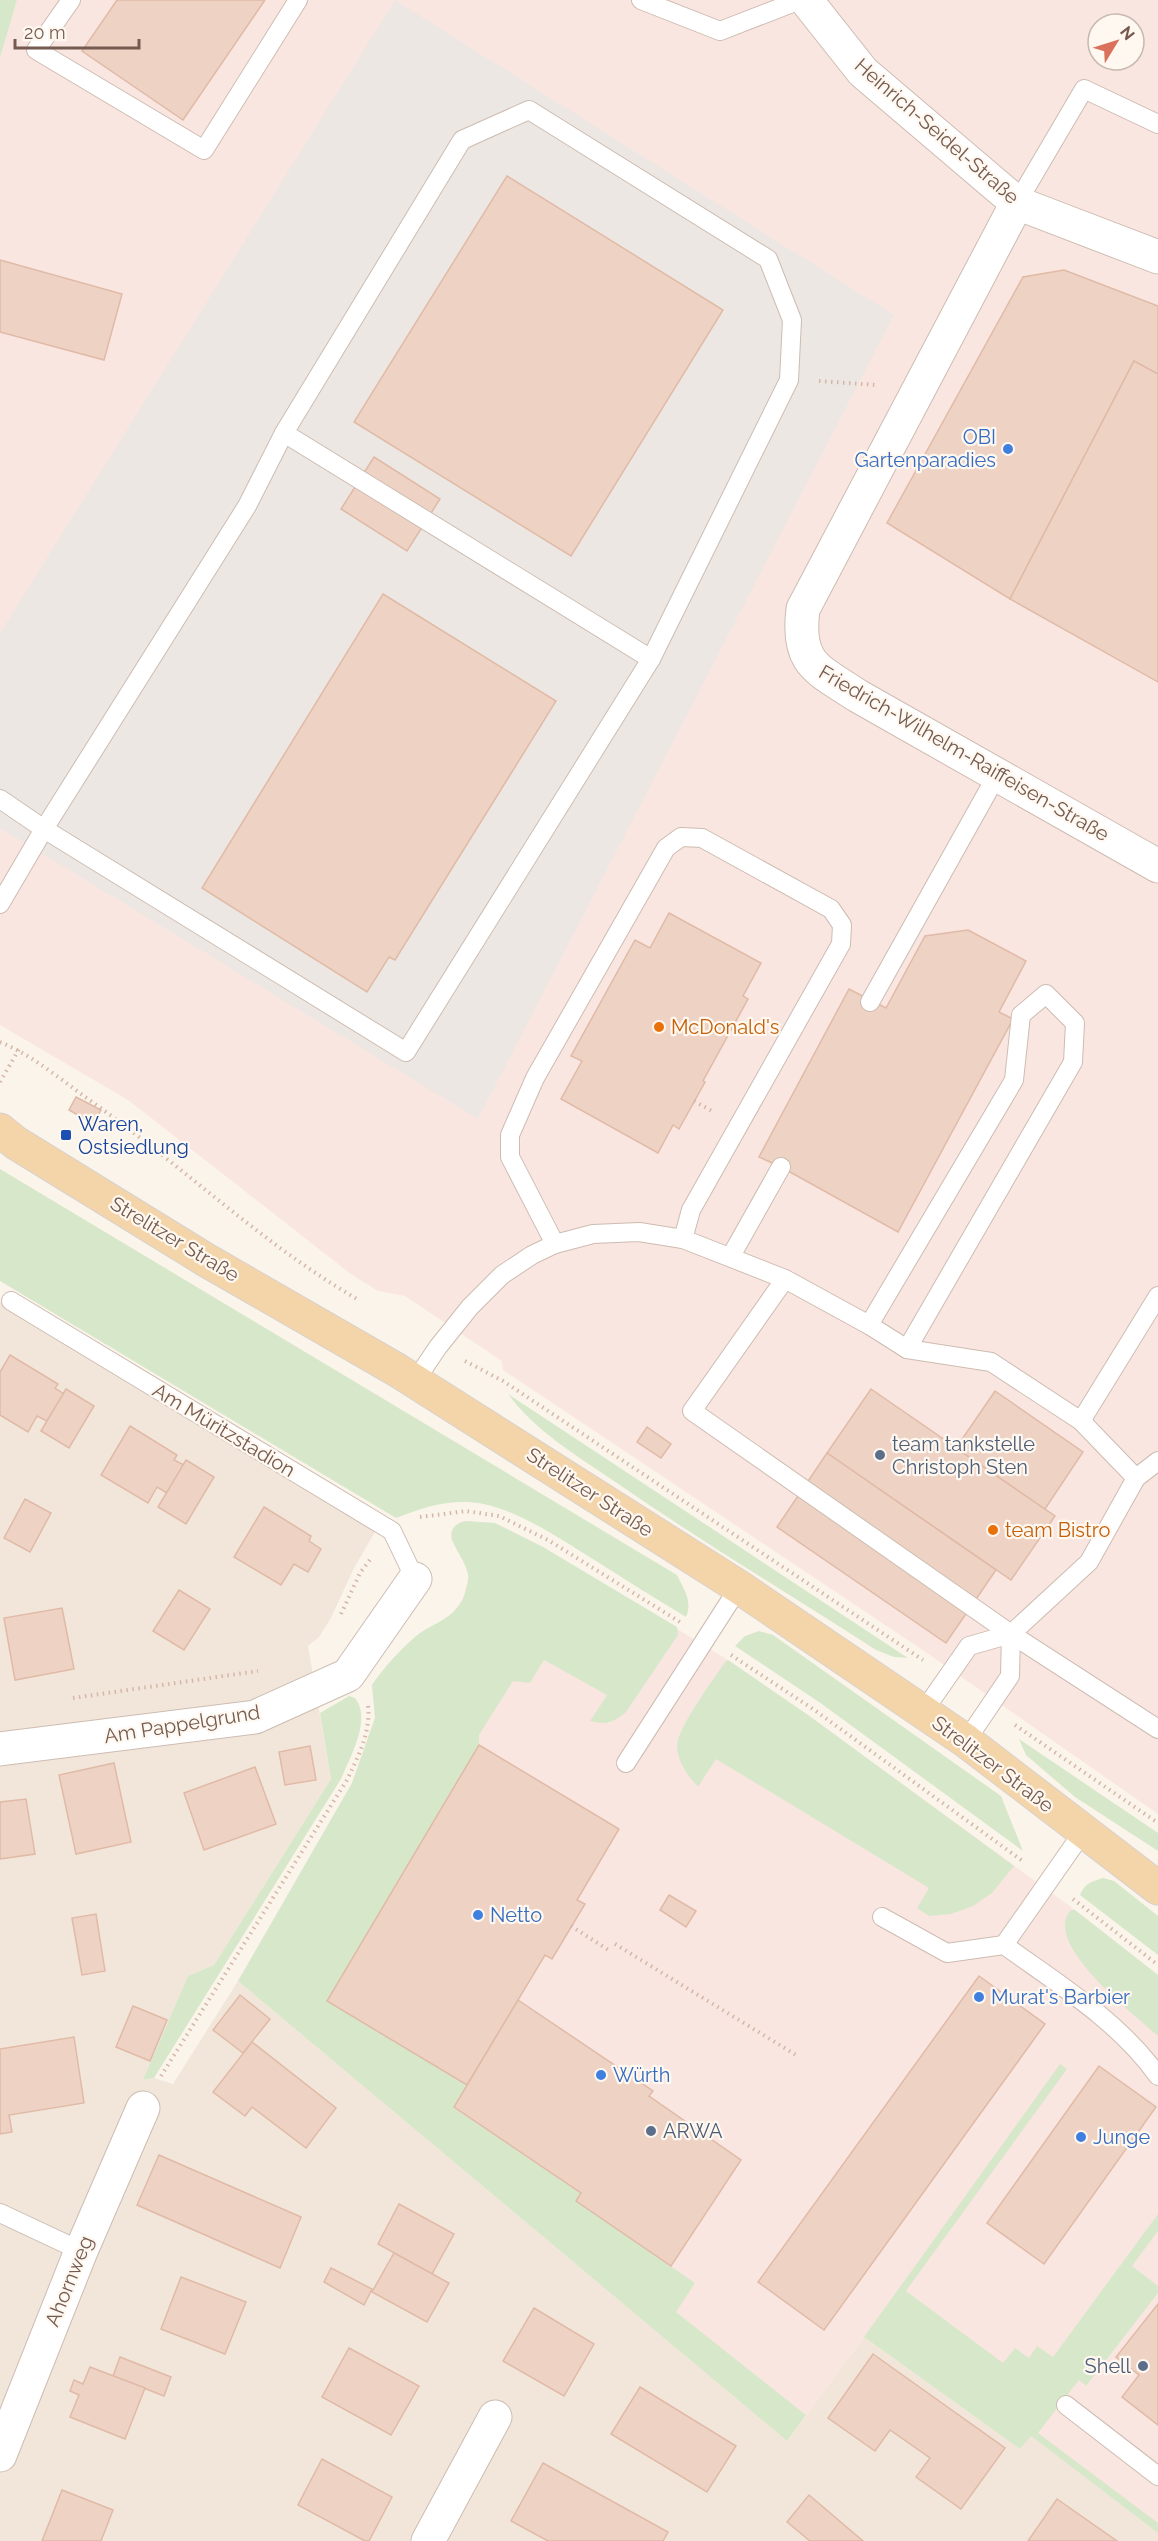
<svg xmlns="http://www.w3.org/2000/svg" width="1158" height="2541" viewBox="0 0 1158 2541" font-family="Raleway,sans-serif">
  <rect width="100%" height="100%" fill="#fbf4eb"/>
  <polygon fill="#f2e6da" points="0,1302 376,1530 354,1568 331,1618 319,1637 308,1646 331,1779 214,1965 188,1976 144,2080 154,2078 173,2084 238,1981 787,2441 864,2337 1020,2449 1031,2435 1158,2533 1158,2541 0,2541"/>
  <g fill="#fae6e0" fill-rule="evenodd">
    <path d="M17,0H1158V1814L927,1653L503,1370L502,1361L405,1296L378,1291L351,1274L128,1100L0,1025V58ZM1098,24H1134V60H1098Z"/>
    <polygon points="465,1521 495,1523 543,1547 728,1660 808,1715 1075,1910 1158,1975 1158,2533 1031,2436 1020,2449 864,2337 787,2441 238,1981 352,1783 375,1718 372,1685 416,1636 450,1616 463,1599 469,1577 463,1557 451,1540 451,1532 457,1524"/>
  </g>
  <polygon fill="#ede7e3" points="395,0 894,315 478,1119 0,828 0,633"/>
  <g fill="#d7e8ca">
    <polygon points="0,0 17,0 0,58"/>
    <path d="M0,1169L677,1575C684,1590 693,1601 686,1617C656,1599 626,1580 596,1561C560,1539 511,1504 468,1502C442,1501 419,1509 396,1518L0,1281Z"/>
    <path d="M508,1394L908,1658L894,1657L876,1650C789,1594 699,1540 614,1481C576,1455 535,1431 508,1394Z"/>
    <path d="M465,1521L495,1523L543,1547L677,1627L678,1635L626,1712C613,1723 606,1725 590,1721L607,1695L544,1660L530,1683L513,1681L479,1735V1745L327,2001L467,2085L454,2108L581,2193L576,2201L695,2283L676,2312L806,2415L787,2441L238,1981L352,1783L375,1718L372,1685C383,1668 400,1650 415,1637C431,1623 456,1619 464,1596C466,1590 469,1580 468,1574C464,1554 435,1530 465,1521Z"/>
    <polygon points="759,1631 773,1635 1001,1796 1023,1851 819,1702 735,1646 745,1636"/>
    <path d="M728,1660L808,1715L1014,1866L992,1893L973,1906L951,1914L929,1916L917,1908L929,1888L716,1759L698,1787C688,1776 678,1763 677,1747C676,1729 714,1679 725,1662Z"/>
    <path d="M349,1696L355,1698C372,1719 350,1757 341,1779L154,2078L143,2080L188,1976L214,1965L331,1779L320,1713Z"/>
    <polygon points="1019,1739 1158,1833 1158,1851 1075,1797 1026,1755"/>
    <path d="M1103,1878L1114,1881L1158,1916V1955L1080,1895C1084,1884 1092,1881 1103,1878Z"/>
    <path d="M1071,1910H1075L1158,1975V2036C1137,2016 1040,1943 1071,1910Z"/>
    <polygon points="1060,2064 1067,2069 906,2291 1003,2363 1015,2348 1029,2358 1037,2346 1053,2357 1158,2214 1158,2231 1132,2266 1158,2286 1158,2293 1086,2386 1079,2380 1038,2433 1158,2523 1158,2533 1031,2436 1020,2449 864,2337"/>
  </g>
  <g fill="#eed3c5" stroke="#e0baa6" stroke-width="1.5">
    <polygon points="117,0 265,0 183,120 82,51"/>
    <polygon points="507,176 723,310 571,556 354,422"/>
    <polygon points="0,260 122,294 104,360 0,332"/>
    <polygon points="1064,270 1158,306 1158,374 1134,361 1010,599 887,523 1023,277"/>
    <polygon points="1134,361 1158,374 1158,682 1010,599"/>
    <polygon points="374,457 440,499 407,551 341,509"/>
    <polygon points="383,594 556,701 395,960 389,957 367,992 202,888"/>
    <polygon points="669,913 761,963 743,996 748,999 703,1081 705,1082 679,1129 673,1125 658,1153 561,1099 582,1061 571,1056 635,940 650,948"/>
    <polygon points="968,930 1026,961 999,1012 1013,1019 898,1232 781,1167 759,1157 849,989 886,1008 925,936"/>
    <polygon points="76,1097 101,1110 93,1124 69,1110"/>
    <polygon points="10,1355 58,1384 55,1388 64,1394 47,1421 37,1416 28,1432 0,1415 0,1372"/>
    <polygon points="66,1389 94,1406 69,1448 41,1431"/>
    <polygon points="871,1389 1055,1516 1011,1580 827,1453"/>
    <polygon points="995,1391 1083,1452 1045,1509 956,1448"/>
    <polygon points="130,1426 177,1455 174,1460 184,1465 167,1493 157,1487 148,1503 101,1475"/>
    <polygon points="647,1427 671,1444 661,1458 637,1442"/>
    <polygon points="827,1453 996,1570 946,1643 777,1527"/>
    <polygon points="186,1460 214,1477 186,1524 158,1507"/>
    <polygon points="25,1499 51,1513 30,1552 4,1538"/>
    <polygon points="264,1507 311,1536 309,1541 321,1549 308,1572 294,1564 281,1585 234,1557"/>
    <polygon points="179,1590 210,1609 184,1650 153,1631"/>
    <polygon points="62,1608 74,1669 15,1680 4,1618"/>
    <polygon points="479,1745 619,1829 577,1900 585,1904 552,1959 545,1955 467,2085 327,2001"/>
    <polygon points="310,1746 316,1780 285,1785 279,1752"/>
    <polygon points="114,1763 131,1842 76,1854 59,1775"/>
    <polygon points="255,1767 276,1824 204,1850 184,1793"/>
    <polygon points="26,1799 35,1854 0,1859 0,1802"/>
    <polygon points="669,1895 696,1911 686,1927 660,1910"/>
    <polygon points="96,1914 105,1971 82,1975 72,1918"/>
    <polygon points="979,1976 1045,2024 824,2330 758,2282"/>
    <polygon points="240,1995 270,2019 243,2053 213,2030"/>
    <polygon points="518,2000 653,2091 649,2096 741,2160 671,2266 576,2201 581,2193 454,2107"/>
    <polygon points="133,2006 167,2020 150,2061 116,2047"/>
    <polygon points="74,2037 84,2103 9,2115 12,2132 0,2134 0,2049"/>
    <polygon points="252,2042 336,2108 306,2148 252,2107 245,2116 213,2092"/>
    <polygon points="1099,2066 1156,2107 1044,2264 987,2223"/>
    <polygon points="159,2155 301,2217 280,2268 137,2205"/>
    <polygon points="399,2204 454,2234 432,2274 378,2244"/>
    <polygon points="394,2253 449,2283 427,2322 372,2292"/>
    <polygon points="331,2268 372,2289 364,2305 324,2282"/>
    <polygon points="181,2277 246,2302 225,2354 161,2329"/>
    <polygon points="1158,2304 1158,2425 1122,2397 1139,2375 1116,2357"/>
    <polygon points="534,2308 594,2344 564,2396 503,2361"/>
    <polygon points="349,2348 419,2386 391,2435 322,2397"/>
    <polygon points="873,2354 1005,2448 961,2509 916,2477 930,2458 890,2430 875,2451 828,2418"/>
    <polygon points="120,2357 171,2377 164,2396 113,2376"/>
    <polygon points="90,2367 145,2388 125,2439 70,2417 79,2395 70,2391 74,2380 83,2384"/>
    <polygon points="640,2387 736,2446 707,2492 611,2434"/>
    <polygon points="322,2459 392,2497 369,2541 365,2541 298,2505"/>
    <polygon points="543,2463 668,2532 663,2541 548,2541 511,2521"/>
    <polygon points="62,2490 113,2510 101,2541 42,2541"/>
    <polygon points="809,2495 863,2541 810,2541 787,2522"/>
    <polygon points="1057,2499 1117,2541 1028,2541"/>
  </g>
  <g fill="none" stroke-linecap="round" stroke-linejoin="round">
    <g stroke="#cdbcb1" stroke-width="20">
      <g id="lane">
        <polyline points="71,0 36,50 204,150 298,0"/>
        <polyline points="641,0 720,31 800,0"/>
        <polyline points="1017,203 1084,89 1158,124"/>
        <polyline points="284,433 651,659"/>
        <polyline points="0,799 44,829 406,1052 651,659 789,380 792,320 768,259 529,110 462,140 284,433 247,506 44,829 0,904"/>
        <polyline points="870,1002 997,775"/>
        <polyline points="555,1244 510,1157 510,1135 535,1078 666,848 681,837 702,838 831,909 842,925 841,944 691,1210 683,1239"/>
        <polyline points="731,1256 781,1167"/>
        <polyline points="785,1279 692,1411 1011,1634 1158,1729"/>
        <polyline points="11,1301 392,1531 415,1579"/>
        <polyline points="869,1325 1014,1080 1021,1015 1046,994 1075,1023 1073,1062 907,1349"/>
        <polyline points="415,1381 438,1347 470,1307 502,1275 532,1255 555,1244 593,1234 639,1232 683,1239 785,1279 869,1325 907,1349 991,1362 1081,1421 1136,1478 1158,1461"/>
        <polyline points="1081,1421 1158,1296"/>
        <polyline points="1011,1634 1089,1562 1136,1478"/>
        <polyline points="923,1712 969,1646 1011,1634 1010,1676 966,1741"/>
        <polyline points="626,1763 739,1587"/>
        <path d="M1083,1832L1004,1945C1058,1984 1119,2021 1158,2076"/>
        <polyline points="882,1917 947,1953 1004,1945"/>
        <polyline points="0,2213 81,2251"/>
        <polyline points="1066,2405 1158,2476"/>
      </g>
    </g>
    <g stroke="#cdbcb1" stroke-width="35">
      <g id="street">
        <polyline points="806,0 863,72 1017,203 1158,257"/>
        <path d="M1017,203L803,609C796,664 817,669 858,696L1158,866"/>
        <polyline points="0,1749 255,1717 348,1675 415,1579"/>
        <polyline points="0,2455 81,2251 143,2108"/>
        <polyline points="428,2541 495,2417"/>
      </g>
    </g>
    <g stroke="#d8d1ce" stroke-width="35">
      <polyline id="primary" points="0,1130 16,1143 206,1260 397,1370 739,1587 966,1741 1158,1888"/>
    </g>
    <g stroke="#d4b7a7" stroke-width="4" stroke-dasharray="1.5 4.5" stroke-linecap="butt">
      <polyline points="819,381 876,385"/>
      <path d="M0,1042C32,1055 60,1079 88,1099C179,1163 261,1243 357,1299"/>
      <polyline points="0,1082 19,1049"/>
      <polyline points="694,1101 712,1111"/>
      <polyline points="465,1361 503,1381 923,1660"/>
      <polyline points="420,1517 466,1511 499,1516 548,1540 680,1622"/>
      <polyline points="341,1614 360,1573 372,1557"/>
      <polyline points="731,1655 813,1709 1024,1862"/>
      <polyline points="73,1698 258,1671"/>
      <polyline points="1015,1725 1158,1823"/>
      <polyline points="1073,1899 1158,1965"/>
      <polyline points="571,1926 610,1951"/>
      <polyline points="615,1944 796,2055"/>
      <path d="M161,2076L347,1780C358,1757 371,1732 368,1706"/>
    </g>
    <use href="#lane" stroke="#fff" stroke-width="18"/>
    <use href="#street" stroke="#fff" stroke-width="33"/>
    <use href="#primary" stroke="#f4d5a9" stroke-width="33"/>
  </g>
  <g fill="#3f7fe0" stroke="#fef8f1" stroke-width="2">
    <circle cx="1008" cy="449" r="6"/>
    <circle cx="478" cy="1915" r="6"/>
    <circle cx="979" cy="1997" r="6"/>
    <circle cx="601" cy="2075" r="6"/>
    <circle cx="1081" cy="2137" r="6"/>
  </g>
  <g fill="#e8710a" stroke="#fef8f1" stroke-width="2">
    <circle cx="659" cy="1027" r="6"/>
    <circle cx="993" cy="1530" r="6"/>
  </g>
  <rect fill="#1a4fb4" stroke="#fef8f1" stroke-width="2" x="60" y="1129" width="12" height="12" rx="3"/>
  <g fill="#5c6f8a" stroke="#fef8f1" stroke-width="2">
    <circle cx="880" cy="1455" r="6"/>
    <circle cx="651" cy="2131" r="6"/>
    <circle cx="1143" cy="2366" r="6"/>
  </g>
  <g text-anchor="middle" stroke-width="4.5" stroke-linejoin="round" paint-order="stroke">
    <g font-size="20" fill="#755b4f" stroke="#fef8f1">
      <text transform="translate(937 131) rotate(41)" y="7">Heinrich-Seidel-Straße</text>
      <text transform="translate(964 753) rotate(30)" y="7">Friedrich-Wilhelm-Raiffeisen-Straße</text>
      <text transform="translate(175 1239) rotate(31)" y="7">Strelitzer Straße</text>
      <text transform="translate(224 1430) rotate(31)" y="7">Am Müritzstadion</text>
      <text transform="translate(590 1492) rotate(33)" y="7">Strelitzer Straße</text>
      <text transform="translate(182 1724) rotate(-9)" y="7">Am Pappelgrund</text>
      <text transform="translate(993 1764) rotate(37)" y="7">Strelitzer Straße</text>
      <text transform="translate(69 2281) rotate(-68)" y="7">Ahornweg</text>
    </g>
    <g font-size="20" fill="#366cbe" stroke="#fef8f1" text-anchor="start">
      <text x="996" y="444" text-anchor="end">OBI<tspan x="996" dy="23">Gartenparadies</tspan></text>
      <text x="490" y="1922">Netto</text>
      <text x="991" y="2004">Murat's Barbier</text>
      <text x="613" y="2082">Würth</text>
      <text x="1093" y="2144">Junge</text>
    </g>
    <g font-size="20" fill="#c56008" stroke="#fef8f1" text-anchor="start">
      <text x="671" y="1034">McDonald's</text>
      <text x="1005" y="1537">team Bistro</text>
    </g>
    <g font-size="20" fill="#164399" stroke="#fef8f1" text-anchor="start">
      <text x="78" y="1131">Waren,<tspan x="78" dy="23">Ostsiedlung</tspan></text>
    </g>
    <g font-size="20" fill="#4e5e75" stroke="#fef8f1" text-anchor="start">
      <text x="892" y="1451">team tankstelle<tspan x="892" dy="23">Christoph Sten</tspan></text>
      <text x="663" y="2138">ARWA</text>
      <text x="1131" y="2373" text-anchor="end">Shell</text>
    </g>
  </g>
  <g transform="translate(1116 42) rotate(52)"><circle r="28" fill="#fef8f1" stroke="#c7b9b0" stroke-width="1.5"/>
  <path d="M0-4.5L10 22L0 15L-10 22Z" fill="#da725b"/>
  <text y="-9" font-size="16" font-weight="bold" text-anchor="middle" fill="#755b4f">N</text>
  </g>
  <path d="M15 39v9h124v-9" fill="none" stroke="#755b4f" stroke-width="3"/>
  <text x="24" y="39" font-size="18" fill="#755b4f" stroke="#fef8f1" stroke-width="4.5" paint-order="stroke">20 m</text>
</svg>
